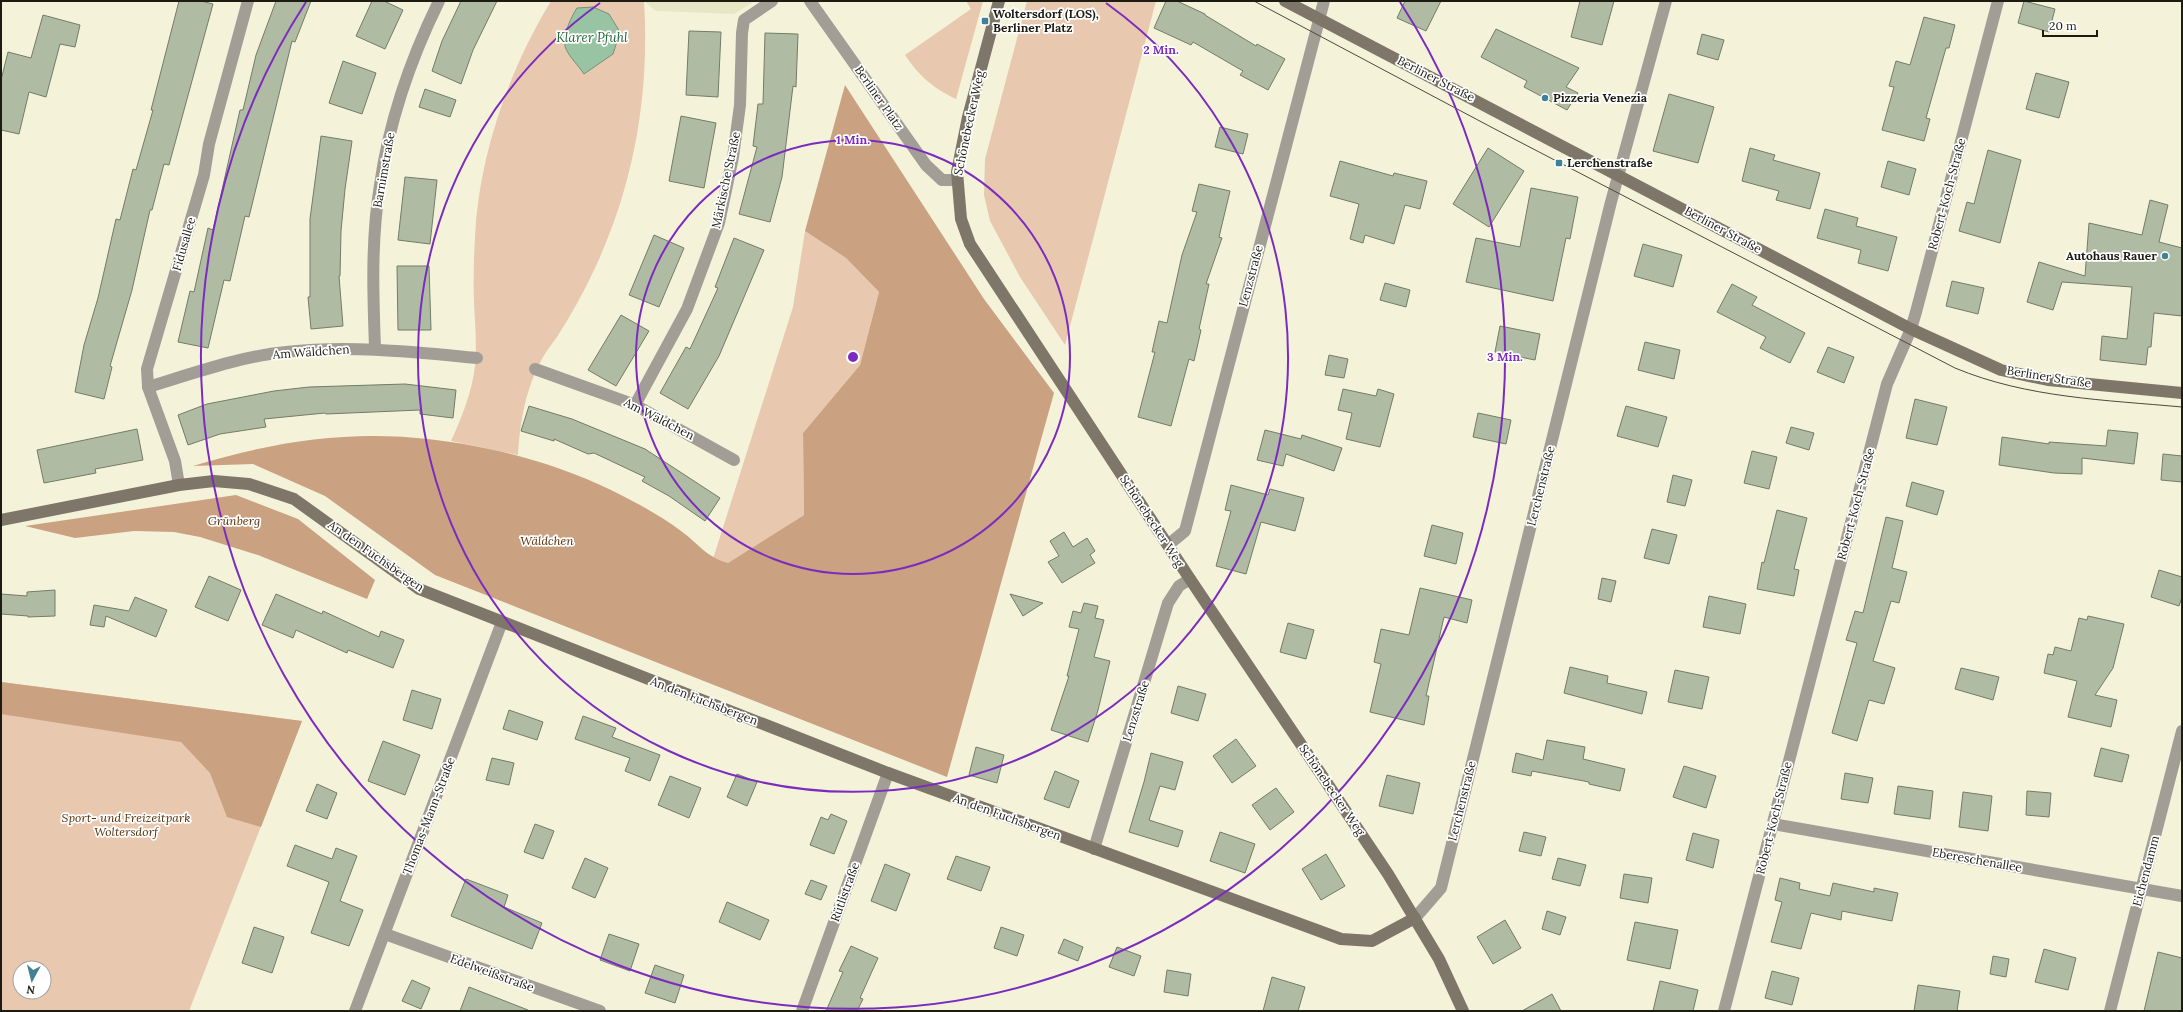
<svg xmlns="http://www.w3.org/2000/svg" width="2183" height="1012" viewBox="0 0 2183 1012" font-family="Lora,serif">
  <rect width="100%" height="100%" fill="#f4f3da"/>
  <polygon fill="#e7e6c5" points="644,1 755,1 734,14 656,11"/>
  <g fill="#e8c8af" fill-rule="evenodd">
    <path d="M551,1H644C650,93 634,185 595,268C584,292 571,315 557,337C552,344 547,350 543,357C526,387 520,421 518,455L451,441C462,417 472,392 475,366C477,345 475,324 474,302C473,280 474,258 475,236C479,155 509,70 551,1Z"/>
    <path d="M966,1H983L956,99C933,88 919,76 905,55L971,9Z"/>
    <polygon points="1027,1 1156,1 1065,345 1020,277 990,221 984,195 985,159"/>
    <polygon points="805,231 846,258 879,292 860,365 803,433 804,515 728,563 713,559 793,307"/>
    <path d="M1,682L302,721L189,1011H1ZM20,968H44V992H20Z"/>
  </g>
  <g fill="#caa181">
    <path d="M845,85L984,299L1054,393L947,777L435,575L325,496L253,464L193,466C299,434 385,426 494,450C534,459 574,472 611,490C635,502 660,515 681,531C699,544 706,557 728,563L804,515L803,433L860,365L879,292L846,258L805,231Z"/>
    <polygon points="236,495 298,519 375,580 367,599 258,555 200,537 174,532 134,531 75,538 25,526"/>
    <polygon points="1,682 302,721 261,827 227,817 210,773 181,742 1,714"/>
  </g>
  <path fill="#99c4a3" stroke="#749278" d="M593,7L609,14L620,32L613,54L584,74C579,66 570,58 566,49C561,38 571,17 577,8Z"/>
  <g fill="#b0bba4" stroke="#727c67">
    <polygon points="179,1 201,1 213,4 169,165 164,164 152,210 150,210 132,290 110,366 112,367 104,399 75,392 84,345 98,298 116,219 120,220 133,169 136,170 153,110 151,110"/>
    <polygon points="276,1 311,1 295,42 292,41 249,217 245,216 230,281 224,280 208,348 178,342 190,291 194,292 208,228 213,230 240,110 243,110 256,55"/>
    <polygon points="372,1 384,1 403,10 385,49 356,36"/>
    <polygon points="461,1 497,1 473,50 461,84 432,71 442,41"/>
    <polygon points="1166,1 1177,1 1205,14 1205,15 1256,46 1257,44 1285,59 1268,90 1240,75 1243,71 1193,42 1191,45 1154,28"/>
    <polygon points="1405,1 1441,1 1426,31 1397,18"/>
    <polygon points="1580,1 1614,1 1602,45 1571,37"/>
    <polygon points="2024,1 2055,9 2049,32 2018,23"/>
    <polygon points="43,15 80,25 75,47 60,44 46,97 29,92 19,134 1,130 1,80 8,52 31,58"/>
    <polygon points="1924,17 1955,25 1949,48 1946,48 1926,118 1930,119 1924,141 1882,130 1894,87 1889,86 1896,61 1910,65"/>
    <polygon points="1496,29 1579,68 1566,87 1578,93 1567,110 1524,87 1527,81 1481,57"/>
    <polygon points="689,31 721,32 718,97 686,95"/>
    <polygon points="765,33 798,34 796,87 793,86 782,177 770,222 739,214 757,147 753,146 758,104 763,104"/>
    <polygon points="1702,34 1724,40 1718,60 1697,54"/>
    <polygon points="343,61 376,73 362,114 329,103"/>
    <polygon points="2036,73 2069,82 2059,118 2026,109"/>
    <polygon points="425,89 456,100 450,117 419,107"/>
    <polygon points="1669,94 1714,107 1698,163 1653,151"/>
    <polygon points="681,116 716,123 704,188 669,181"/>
    <polygon points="1220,127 1248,134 1243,154 1215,147"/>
    <polygon points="321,136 352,141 345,189 341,231 340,276 339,276 343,326 311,329 308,297 310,297 310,219"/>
    <polygon points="1488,148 1524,171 1489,227 1453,204"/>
    <polygon points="1750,148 1775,155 1773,160 1820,173 1810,209 1776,200 1779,191 1742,181"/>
    <polygon points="1988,150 2021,160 2000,243 1959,231 1967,202 1974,204"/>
    <polygon points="1340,161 1393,176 1394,173 1427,181 1420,209 1405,205 1394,244 1365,235 1363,243 1350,239 1359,204 1330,196"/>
    <polygon points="1888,161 1916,169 1909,195 1881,187"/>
    <polygon points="405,177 437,180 430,244 398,240"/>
    <polygon points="1199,184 1230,191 1219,237 1222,238 1206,284 1209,284 1199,329 1201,330 1194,361 1189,359 1171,426 1138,417 1155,352 1152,352 1159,321 1167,323 1182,255 1197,212 1192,211"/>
    <polygon points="1531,188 1578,197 1570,239 1566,238 1553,301 1466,282 1476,238 1520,247"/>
    <polygon points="2150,200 2168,205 2159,242 2182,248 2182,316 2154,313 2151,347 2148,347 2146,365 2100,360 2102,336 2127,339 2132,287 2062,282 2053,310 2027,302 2039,262 2085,276 2089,223 2142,235"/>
    <polygon points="1825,209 1858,218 1856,226 1897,237 1888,271 1858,263 1861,250 1817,238"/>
    <polygon points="654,235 684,248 659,307 629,295"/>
    <polygon points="734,238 764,250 719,356 688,409 660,393 686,347 690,349 718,288 715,287"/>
    <polygon points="1643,244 1682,255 1673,287 1634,276"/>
    <polygon points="397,266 429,266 431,330 398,330"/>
    <polygon points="1952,281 1984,288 1978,314 1946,306"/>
    <polygon points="1385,283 1410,290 1406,307 1380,300"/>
    <polygon points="1732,284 1757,297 1752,305 1805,333 1790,363 1760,348 1766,337 1717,312"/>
    <polygon points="621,315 649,331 616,386 588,370"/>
    <polygon points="1500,326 1540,334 1535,360 1495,352"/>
    <polygon points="1645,342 1680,350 1674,379 1638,370"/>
    <polygon points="1828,347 1854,357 1844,383 1817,372"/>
    <polygon points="1329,355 1348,359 1344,378 1325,375"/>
    <polygon points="405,384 456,390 453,418 420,414 420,410 326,414 325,413 264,419 266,427 220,434 188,445 178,415 207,404 274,391 309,387"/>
    <polygon points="1343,389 1376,396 1378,389 1394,394 1380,447 1346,439 1352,413 1338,410"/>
    <polygon points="1915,399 1947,407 1937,445 1906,438"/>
    <polygon points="529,406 572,419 645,449 720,498 705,521 669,496 642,481 645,477 594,453 588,454 554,439 554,441 521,431"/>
    <polygon points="1626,406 1667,417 1658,447 1617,436"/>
    <polygon points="1478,413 1511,420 1506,444 1473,437"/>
    <polygon points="1791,427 1814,433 1809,450 1786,443"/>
    <polygon points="137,429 143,460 95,469 96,473 44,483 37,450"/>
    <polygon points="1265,430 1301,439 1302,435 1342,448 1334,471 1286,454 1283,466 1257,460"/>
    <polygon points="2108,430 2138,433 2134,464 2082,458 2082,474 2054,473 1999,465 2002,437 2049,444 2049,442 2106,446"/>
    <polygon points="1752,451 1777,457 1769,489 1744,483"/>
    <polygon points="2163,454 2182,456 2182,482 2161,480"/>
    <polygon points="1673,475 1692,480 1685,506 1667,502"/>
    <polygon points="1912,482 1944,491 1937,515 1906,506"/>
    <polygon points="1231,485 1268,495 1270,489 1304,498 1295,531 1261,522 1246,574 1216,566 1231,511 1225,510"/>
    <polygon points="1777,510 1807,518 1794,569 1799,570 1794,596 1757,589 1762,562 1764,563"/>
    <polygon points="1886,517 1903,521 1892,568 1907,572 1899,603 1891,601 1873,661 1895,668 1884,704 1869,700 1857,741 1832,733 1857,643 1846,640 1855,611 1863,613"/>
    <polygon points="1432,525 1463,533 1456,564 1424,556"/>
    <polygon points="1652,529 1677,535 1669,564 1644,558"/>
    <polygon points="1064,532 1073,547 1087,538 1095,551 1090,555 1095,563 1062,583 1048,562 1059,556 1050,541"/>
    <polygon points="2159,570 2182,577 2182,597 2179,606 2151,597"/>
    <polygon points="209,576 241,590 228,621 195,607"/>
    <polygon points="1602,578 1616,581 1611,602 1598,599"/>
    <polygon points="1420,588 1472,600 1467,623 1444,617 1426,696 1429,696 1424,725 1370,712 1381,664 1374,662 1381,629 1409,635"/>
    <polygon points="55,590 55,616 28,617 28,616 1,614 1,594 27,596 27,592"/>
    <polygon points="276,594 322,614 323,611 379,637 381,631 404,640 393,668 348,650 347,653 296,630 293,638 262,625"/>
    <polygon points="1010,594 1043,603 1023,616"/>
    <polygon points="1709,596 1746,604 1740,634 1703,627"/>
    <polygon points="135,597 167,610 156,637 106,616 104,627 90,625 94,605 129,611"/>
    <polygon points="1084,603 1098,606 1095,618 1104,620 1094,657 1110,661 1098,710 1088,742 1051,730 1069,676 1067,676 1079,629 1069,627 1073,611 1081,613"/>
    <polygon points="2088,616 2124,624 2113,668 2095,695 2117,700 2111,727 2068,717 2077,681 2044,673 2048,654 2053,655 2055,647 2071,651 2079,618 2087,620"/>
    <polygon points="1288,623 1314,630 1306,659 1280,652"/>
    <polygon points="1570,667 1608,676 1607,683 1647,692 1642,714 1564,693"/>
    <polygon points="1961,668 1999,677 1993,700 1955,689"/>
    <polygon points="1675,670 1709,677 1702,709 1668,702"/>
    <polygon points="1178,686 1206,694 1198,721 1171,713"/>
    <polygon points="412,690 441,699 432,729 403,720"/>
    <polygon points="509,710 543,722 537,740 503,729"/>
    <polygon points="583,716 616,728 612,737 660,755 650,781 625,771 630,758 575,739"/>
    <polygon points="1236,739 1256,766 1232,783 1213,756"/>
    <polygon points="1547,740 1585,747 1583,759 1625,769 1620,791 1589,784 1589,782 1532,771 1531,776 1512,772 1516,753 1543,760"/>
    <polygon points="383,741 420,755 405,795 368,781"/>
    <polygon points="976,747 1004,755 997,783 969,775"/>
    <polygon points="2101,748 2129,755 2122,782 2094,776"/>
    <polygon points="1151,753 1183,762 1175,790 1160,786 1149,820 1183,831 1178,847 1129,832 1144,782"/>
    <polygon points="492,758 514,763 509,785 486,780"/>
    <polygon points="1684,766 1716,776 1706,808 1673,797"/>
    <polygon points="1055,771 1079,781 1069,808 1044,799"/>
    <polygon points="1845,773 1873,778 1868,803 1841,799"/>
    <polygon points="737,774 757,782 747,806 727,797"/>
    <polygon points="1387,775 1420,783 1413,814 1379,806"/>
    <polygon points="670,776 701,788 689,818 658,805"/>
    <polygon points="317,784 337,793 327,819 306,811"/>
    <polygon points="1898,786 1933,791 1930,819 1894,814"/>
    <polygon points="1276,788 1294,812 1270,830 1252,805"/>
    <polygon points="2027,791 2051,793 2049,817 2026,815"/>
    <polygon points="1963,792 1992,796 1988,831 1959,827"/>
    <polygon points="831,814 847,821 834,854 810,845 821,817 828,820"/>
    <polygon points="535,824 554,831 543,859 524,852"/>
    <polygon points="1220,832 1255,844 1245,873 1210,861"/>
    <polygon points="1524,832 1546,837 1541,856 1519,851"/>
    <polygon points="1693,833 1719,840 1713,868 1686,860"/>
    <polygon points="295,845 332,859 336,848 357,856 340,901 363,910 349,946 311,933 329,882 287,866"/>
    <polygon points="1326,854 1345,886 1321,900 1302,869"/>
    <polygon points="956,856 990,867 981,891 947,879"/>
    <polygon points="585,858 608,868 595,898 572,888"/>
    <polygon points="1558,858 1586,865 1580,886 1552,879"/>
    <polygon points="885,864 910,874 896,911 871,901"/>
    <polygon points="1624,874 1652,878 1648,903 1620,898"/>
    <polygon points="1780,878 1800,883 1799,889 1830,896 1833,883 1874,892 1874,888 1898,893 1892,921 1842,911 1841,920 1811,913 1801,949 1771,942 1782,902 1775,900"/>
    <polygon points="466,879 508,895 504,907 542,923 532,949 451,916"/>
    <polygon points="811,880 827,886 821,900 805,894"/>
    <polygon points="727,902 769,920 760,940 719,922"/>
    <polygon points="1547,911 1566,917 1560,935 1542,929"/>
    <polygon points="1505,920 1521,948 1493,964 1477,937"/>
    <polygon points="1635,922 1678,930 1670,969 1627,960"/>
    <polygon points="254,927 284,937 272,973 242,963"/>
    <polygon points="1001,927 1024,935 1017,956 994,948"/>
    <polygon points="609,934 639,944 630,971 600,960"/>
    <polygon points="1064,939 1083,947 1078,961 1058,953"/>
    <polygon points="851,946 878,958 860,998 863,999 857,1011 826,1011 843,972 839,971"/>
    <polygon points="1117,947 1141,956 1134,976 1109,967"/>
    <polygon points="2044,949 2076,958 2068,990 2035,982"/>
    <polygon points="2158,952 2182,958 2182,1011 2144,1011"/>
    <polygon points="1993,956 2009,959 2006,977 1990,974"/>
    <polygon points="655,965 684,975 675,1003 645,993"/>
    <polygon points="1167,970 1191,974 1188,996 1164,992"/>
    <polygon points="1772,971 1799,978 1792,1005 1765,998"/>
    <polygon points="1272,977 1305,987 1298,1011 1263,1011"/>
    <polygon points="412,980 430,988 421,1009 402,1001"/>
    <polygon points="1660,981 1698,990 1693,1011 1653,1011"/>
    <polygon points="1918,985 1960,991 1957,1011 1914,1011"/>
    <polygon points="469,987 528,1010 528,1011 460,1011"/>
    <polygon points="1552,994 1561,1011 1522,1011"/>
  </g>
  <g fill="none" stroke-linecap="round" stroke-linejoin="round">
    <g stroke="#a39e95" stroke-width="12">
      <polyline points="810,1 926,165 942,180 957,180"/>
      <path d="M375,348C373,294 371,239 380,185C389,122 411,58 439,1"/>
      <polyline points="535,369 635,405 734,460"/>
      <path d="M148,387C191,374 241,356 286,352C350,345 413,352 477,358"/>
      <polyline points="635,405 687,309 719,223 733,157 740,105 742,33 744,20 772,1"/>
      <polyline points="179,485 175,461 148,387 147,369 204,175 209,144 248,1"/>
      <polyline points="1168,545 1185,531 1324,1"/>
      <polyline points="1773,824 2182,896"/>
      <polyline points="1094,849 1168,603 1179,586 1190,579"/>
      <polyline points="1415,918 1441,888 1611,202 1666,1"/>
      <polyline points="385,934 600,1011"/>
      <polyline points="355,1011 502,622"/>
      <polyline points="802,1011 888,773"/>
      <polyline points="1724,1011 1887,384 1911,329 1916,312 1998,1"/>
      <polyline points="2110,1011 2182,731"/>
    </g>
    <g stroke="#7e7769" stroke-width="12">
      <polyline points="999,1 968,117 957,172 961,219 970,244 1190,579 1388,874 1439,959 1463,1011"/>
      <polyline points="1285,1 1911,329 2001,370 2048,380 2182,393"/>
      <polyline points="1,520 179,485 214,481 249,484 294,499 419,589 888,773 1341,939 1372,941 1415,918"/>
    </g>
    <path stroke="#4a4a3d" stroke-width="1" d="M1254,1L1491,127L1955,368C2027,398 2106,400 2182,407"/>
  </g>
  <g fill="none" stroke="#7b2cbf" stroke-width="2">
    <circle cx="853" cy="357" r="217"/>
    <path d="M1106 3A435 435 0 1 1 600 3"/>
    <path d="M1400 2A652 652 0 1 1 306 2"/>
  </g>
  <g fill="#418195" stroke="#fff" stroke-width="1.5">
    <rect x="981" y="17" width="8" height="8" rx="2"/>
    <circle cx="1545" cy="98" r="4"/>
    <rect x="1555" y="159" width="8" height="8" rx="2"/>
    <circle cx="2165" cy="256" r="4"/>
  </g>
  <g text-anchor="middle" stroke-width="3.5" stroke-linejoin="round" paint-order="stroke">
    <g font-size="12" font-weight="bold" fill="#1c1c13" stroke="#fff" text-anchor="start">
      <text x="993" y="18">Woltersdorf (LOS),<tspan x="993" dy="14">Berliner Platz</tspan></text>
      <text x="1553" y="102">Pizzeria Venezia</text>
      <text x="1567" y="167">Lerchenstraße</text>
      <text x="2157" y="260" text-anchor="end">Autohaus Rauer</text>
    </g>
    <g font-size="12" fill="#1c1c13" stroke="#fff">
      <text transform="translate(1436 79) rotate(27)" y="4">Berliner Straße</text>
      <text transform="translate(879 98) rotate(55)" y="4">Berliner Platz</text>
      <text transform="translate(969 123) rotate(-78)" y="4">Schönebecker Weg</text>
      <text transform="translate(384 170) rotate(-80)" y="4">Barnimstraße</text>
      <text transform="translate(726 180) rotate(-78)" y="4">Märkische Straße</text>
      <text transform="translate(1947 194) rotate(-75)" y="4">Robert-Koch-Straße</text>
      <text transform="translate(1723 230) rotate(28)" y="4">Berliner Straße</text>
      <text transform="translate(184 244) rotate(-74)" y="4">Fidusallee</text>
      <text transform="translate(1251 276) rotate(-75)" y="4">Lenzstraße</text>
      <text transform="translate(311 352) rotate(-4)" y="4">Am Wäldchen</text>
      <text transform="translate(2049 377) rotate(9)" y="4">Berliner Straße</text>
      <text transform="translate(659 419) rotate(27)" y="4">Am Wäldchen</text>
      <text transform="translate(1541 486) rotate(-76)" y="4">Lerchenstraße</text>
      <text transform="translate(1856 504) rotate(-75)" y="4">Robert-Koch-Straße</text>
      <text transform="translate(1152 521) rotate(57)" y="4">Schönebecker Weg</text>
      <text transform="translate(376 556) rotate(35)" y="4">An den Fuchsbergen</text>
      <text transform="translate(704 701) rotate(21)" y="4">An den Fuchsbergen</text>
      <text transform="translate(1136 711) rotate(-73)" y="4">Lenzstraße</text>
      <text transform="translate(1332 790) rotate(56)" y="4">Schönebecker Weg</text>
      <text transform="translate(1462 801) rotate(-76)" y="4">Lerchenstraße</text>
      <text transform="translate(429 816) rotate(-69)" y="4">Thomas-Mann-Straße</text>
      <text transform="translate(1007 817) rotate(20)" y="4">An den Fuchsbergen</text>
      <text transform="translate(1774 818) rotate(-76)" y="4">Robert-Koch-Straße</text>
      <text transform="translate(1977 860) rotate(10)" y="4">Ebereschenallee</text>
      <text transform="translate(2146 871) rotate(-75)" y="4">Eichendamm</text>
      <text transform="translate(845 892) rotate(-70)" y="4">Rütlistraße</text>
      <text transform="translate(492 973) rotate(20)" y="4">Edelweißstraße</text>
    </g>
    <g font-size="12" font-style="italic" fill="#562f06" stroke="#fff">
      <text x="234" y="525">Grünberg</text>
      <text x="547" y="545">Wäldchen</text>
      <text x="126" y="822">Sport- und Freizeitpark<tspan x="126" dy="14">Woltersdorf</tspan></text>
    </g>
    <g font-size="13" font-style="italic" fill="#26663b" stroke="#fff">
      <text x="592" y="42">Klarer Pfuhl</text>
    </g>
  </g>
  <circle cx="853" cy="357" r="6" fill="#7b2cbf" stroke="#fff" stroke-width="2"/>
  <g font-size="12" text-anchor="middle" font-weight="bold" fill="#7b2cbf" stroke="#fff" stroke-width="3.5" stroke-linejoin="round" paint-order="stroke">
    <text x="1161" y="54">2 Min.</text>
    <text x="853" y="144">1 Min.</text>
    <text x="1505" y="361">3 Min.</text>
  </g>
  <rect width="2183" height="1012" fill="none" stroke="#1c1c13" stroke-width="4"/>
  <g transform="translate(32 980) rotate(187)"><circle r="19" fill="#ffffff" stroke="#a4a4a1"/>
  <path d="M0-3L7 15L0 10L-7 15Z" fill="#418195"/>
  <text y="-6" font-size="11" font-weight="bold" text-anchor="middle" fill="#1c1c13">N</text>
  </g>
  <path d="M2043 30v6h54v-6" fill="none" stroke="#1c1c13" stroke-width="2"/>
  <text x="2049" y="30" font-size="12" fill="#1c1c13" stroke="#ffffff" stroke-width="3" paint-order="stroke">20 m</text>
</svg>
